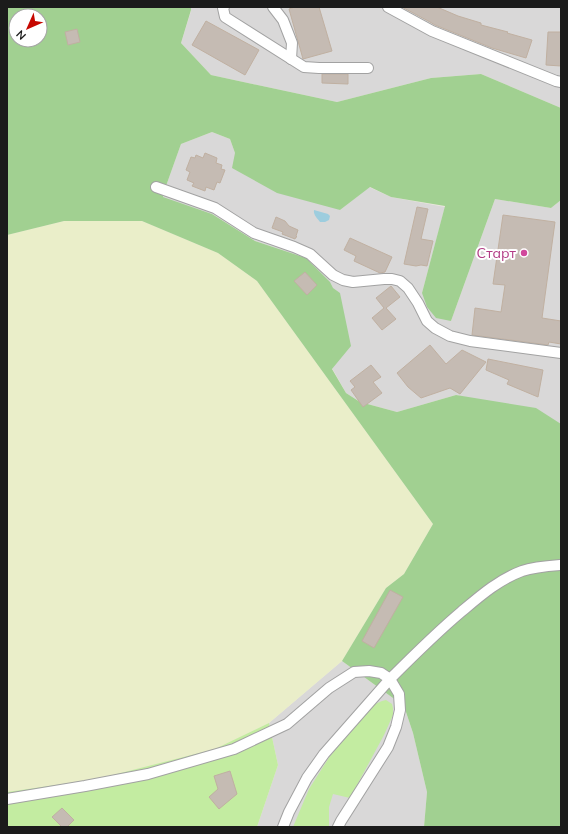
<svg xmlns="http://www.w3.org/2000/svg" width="568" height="834" viewBox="0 0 568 834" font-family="Mulish,sans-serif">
  <rect width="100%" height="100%" fill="#ede9df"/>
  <g fill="#d9d8d8">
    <polygon points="191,7 561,7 561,108 481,74 431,78 337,102 211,75 181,43 191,11"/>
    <polygon points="212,132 230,139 235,153 340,210 369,187 391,197 445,207 422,293 451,321 495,199 551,208 561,200 561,425 456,395 397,412 360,402 346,393 332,368 305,258 255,241 212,214 163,198 166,186 181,144"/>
    <polygon points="342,661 404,706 413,733 427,792 424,827 257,827 278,765 269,723"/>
  </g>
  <polygon fill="#eaeec9" points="64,221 142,221 218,253 257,281 433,524 404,574 386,588 342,661 269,723 216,749 97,779 7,792 7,235"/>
  <g fill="#c3eca1">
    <polygon points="386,700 392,704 393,708 393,715 384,735 350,798 333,794 329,807 329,827 293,827 309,789 330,756 375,704 382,701"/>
    <polygon points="269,723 278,765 257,827 7,827 7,792 97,779 215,749"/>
  </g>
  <path fill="#a1d091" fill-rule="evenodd" d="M7,7H191V10L181,43L211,75L337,102L431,78L481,74L561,108V200L551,208L495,199L451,321L436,318L427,307L422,293L445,206L391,197L370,187L340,210L277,193L232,168L235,153L230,139L212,132L181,144L166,186L163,197L212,214L255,241L306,258L330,282L333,288L340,293L351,346L332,369L346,393L360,402L397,412L456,395L536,408L561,424V827H424L427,792L413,733L404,706L342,661L386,588L404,574L433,524L257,281L218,253L142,221H64L7,235ZM16,16H40V40H16Z"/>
  <path fill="#9dcdde" d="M314,210L328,214L330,216L329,220L325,222H320C318,219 313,215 314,210Z"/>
  <g fill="#c5bbb3" stroke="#c0b0a1">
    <polygon points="295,7 319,7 332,51 303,59 289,9"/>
    <polygon points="402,7 437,7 458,16 481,23 481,25 508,32 507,33 532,40 526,58 492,48 435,25 430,22"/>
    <polygon points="206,21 259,50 245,75 192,45"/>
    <polygon points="77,29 80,42 68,45 65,32"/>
    <polygon points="548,32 561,32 561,66 546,65"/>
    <polygon points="322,74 348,74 348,84 322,83"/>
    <polygon points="205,153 217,158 216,163 222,165 221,169 225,170 220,183 217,182 214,190 206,187 205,191 192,186 194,183 187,180 190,172 186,170 191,157 195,158 196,155 203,158"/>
    <polygon points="417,207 428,209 421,239 433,241 427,266 421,265 416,266 404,264"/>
    <polygon points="503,215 555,222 542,318 561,321 561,344 549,342 548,345 472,335 475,308 501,312 505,285 493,284"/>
    <polygon points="276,217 285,221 289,226 298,230 296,236 297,237 296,237 295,239 282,234 283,232 272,228"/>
    <polygon points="350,238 392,257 385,272 380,273 354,261 356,256 344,250"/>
    <polygon points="305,272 317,285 307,295 294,281"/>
    <polygon points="391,286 400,297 386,308 396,319 382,330 372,318 384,308 376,298"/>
    <polygon points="430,345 446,364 462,350 486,362 460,394 450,388 421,398 408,387 397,373"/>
    <polygon points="488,359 543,370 538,397 507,384 509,380 486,370"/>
    <polygon points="371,365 381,377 373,382 382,393 363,407 351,390 355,387 350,381"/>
    <polygon points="390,590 403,597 374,648 362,641"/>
    <polygon points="230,771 237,794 219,809 209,797 218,789 214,776"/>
    <polygon points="62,808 74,820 67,827 62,827 52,817"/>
  </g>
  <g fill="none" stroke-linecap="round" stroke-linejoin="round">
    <g stroke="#a2a2a2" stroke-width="12">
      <g id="street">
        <polyline points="224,7 223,8 225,17 304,67 319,68 368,68"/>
        <polyline points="273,7 283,20 292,43 291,59"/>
        <polyline points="388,7 432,31 556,81 561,82"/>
        <polyline points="156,187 215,208 254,233 294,247 310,254 333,275 343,280 353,282 384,279 392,279 400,281 408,288 418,303 427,321 435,328 450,336 470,341 561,353"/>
        <path d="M7,799L85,786L148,774L234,749L287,724L329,688L354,672L369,671L381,673L390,679C413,656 436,633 461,612C480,596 498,580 522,571C534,567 548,566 561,565"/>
        <polyline points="283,827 289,812 307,778 324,754 390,679 399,694 400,710 396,727 388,747 341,821 338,827"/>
      </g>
    </g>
    <use href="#street" stroke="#fff" stroke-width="10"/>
  </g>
  <circle fill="#d1479c" stroke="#fff" stroke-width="1.5" cx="524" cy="253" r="4"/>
  <g text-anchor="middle" stroke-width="4" stroke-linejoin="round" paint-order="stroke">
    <g font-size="14" fill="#b23c85" stroke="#fff" text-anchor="end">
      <text x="516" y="258">Старт</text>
    </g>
  </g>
  <rect width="568" height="834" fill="none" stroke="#1b1b1b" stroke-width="16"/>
  <g transform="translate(28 28) rotate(225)"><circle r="19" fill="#ffffff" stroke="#a4a4a4"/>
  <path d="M0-3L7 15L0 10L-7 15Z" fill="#c60700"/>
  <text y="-6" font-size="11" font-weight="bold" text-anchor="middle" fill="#1b1b1b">N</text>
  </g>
</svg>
